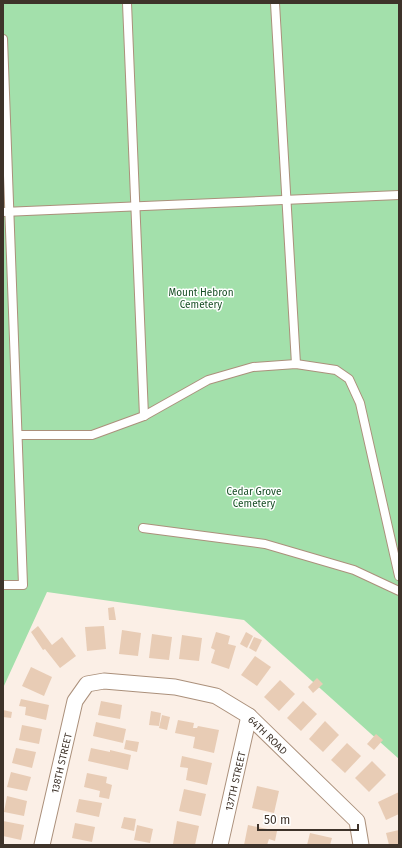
<svg xmlns="http://www.w3.org/2000/svg" width="402" height="848" viewBox="0 0 402 848" font-family="'Fira Sans',sans-serif">
  <rect width="100%" height="100%" fill="#fbefe6"/>
  <polygon fill="#a3e0ab" points="3,3 399,3 399,759 244,620 47,592 3,688"/>
  <g fill="#e8ccb5">
    <polygon points="114,607 116,620 109,620 108,608"/>
    <polygon points="38,626 52,645 62,637 76,656 60,668 45,649 43,650 31,632"/>
    <polygon points="104,626 106,649 87,651 85,627"/>
    <polygon points="122,630 141,633 138,656 119,654"/>
    <polygon points="216,632 230,636 228,644 236,646 229,669 211,663 215,650 211,648"/>
    <polygon points="246,632 253,636 247,648 240,644"/>
    <polygon points="152,634 172,637 169,660 149,658"/>
    <polygon points="182,635 202,638 199,661 179,659"/>
    <polygon points="254,637 262,640 256,652 249,648"/>
    <polygon points="255,656 271,667 257,686 241,675"/>
    <polygon points="31,667 52,677 44,696 22,686"/>
    <polygon points="317,678 323,684 313,693 308,687"/>
    <polygon points="280,680 295,694 279,711 264,697"/>
    <polygon points="21,699 49,705 46,720 25,715 26,707 19,706"/>
    <polygon points="101,701 122,705 120,719 98,715"/>
    <polygon points="303,701 317,714 301,731 287,718"/>
    <polygon points="3,710 12,712 11,718 3,717"/>
    <polygon points="151,711 161,713 159,726 149,725"/>
    <polygon points="162,715 170,717 167,730 159,728"/>
    <polygon points="178,720 194,723 193,728 197,728 198,726 219,730 214,753 193,748 195,737 175,733"/>
    <polygon points="325,721 339,735 323,752 309,739"/>
    <polygon points="96,722 126,729 123,743 93,736"/>
    <polygon points="22,725 42,729 39,744 19,740"/>
    <polygon points="376,734 383,740 374,750 367,744"/>
    <polygon points="126,740 139,742 137,752 124,749"/>
    <polygon points="347,743 361,756 345,773 331,760"/>
    <polygon points="16,748 36,752 32,768 12,763"/>
    <polygon points="91,748 110,752 110,750 131,755 128,770 88,761"/>
    <polygon points="182,756 212,763 207,785 186,780 188,768 180,767"/>
    <polygon points="372,761 386,775 369,792 355,778"/>
    <polygon points="11,772 31,777 27,791 7,787"/>
    <polygon points="87,773 107,777 106,783 112,785 109,799 99,797 100,791 84,787"/>
    <polygon points="257,786 279,791 274,813 252,808"/>
    <polygon points="184,789 206,794 201,816 179,811"/>
    <polygon points="399,792 399,814 386,820 378,802"/>
    <polygon points="7,796 27,801 24,816 4,812"/>
    <polygon points="79,799 102,803 99,817 76,812"/>
    <polygon points="124,817 136,819 134,831 121,828"/>
    <polygon points="3,821 24,825 21,840 3,836"/>
    <polygon points="177,821 199,826 195,845 173,844"/>
    <polygon points="75,823 95,827 92,842 72,838"/>
    <polygon points="137,825 153,829 150,843 134,840"/>
    <polygon points="248,825 277,831 275,841 269,839 267,845 244,845"/>
    <polygon points="399,830 399,845 389,845 386,833"/>
    <polygon points="310,833 332,838 330,845 307,845"/>
  </g>
  <g fill="none" stroke-linecap="round" stroke-linejoin="round">
    <g stroke="#ab907b" stroke-width="10">
      <g id="lane">
        <polyline points="127,3 144,416"/>
        <polyline points="275,3 296,364"/>
        <polyline points="3,39 23,585 3,585"/>
        <polyline points="3,212 399,195"/>
        <polyline points="18,435 92,435 144,416 208,380 253,367 296,364 336,370 349,379 360,403 399,576"/>
        <polyline points="143,528 265,544 354,570 399,591"/>
      </g>
    </g>
    <g stroke="#ab907b" stroke-width="17">
      <g id="street">
        <polyline points="42,845 75,701 87,684 104,681 175,687 216,696 249,716 357,821 361,845"/>
        <polyline points="220,845 249,716"/>
      </g>
    </g>
    <use href="#lane" stroke="#fff" stroke-width="8"/>
    <use href="#street" stroke="#fff" stroke-width="15"/>
  </g>
  <g text-anchor="middle" stroke-width="3" stroke-linejoin="round" paint-order="stroke">
    <g font-size="10" fill="#174e25" stroke="#fff">
      <text x="201" y="296">Mount Hebron<tspan x="201" dy="12">Cemetery</tspan></text>
      <text x="254" y="495">Cedar Grove<tspan x="254" dy="12">Cemetery</tspan></text>
    </g>
    <g font-size="10" fill="#3e332a" stroke="#fff">
      <text transform="translate(268 735) rotate(44)" y="4">64TH ROAD</text>
      <text transform="translate(61 763) rotate(-77)" y="4">138TH STREET</text>
      <text transform="translate(235 781) rotate(-77)" y="4">137TH STREET</text>
    </g>
  </g>
  <rect width="402" height="848" fill="none" stroke="#3e332a" stroke-width="8"/>
  <path d="M258 824v6h100v-6" fill="none" stroke="#3e332a" stroke-width="2"/>
  <text x="264" y="824" font-size="12" fill="#3e332a" stroke="#ffffff" stroke-width="3" paint-order="stroke">50 m</text>
</svg>
